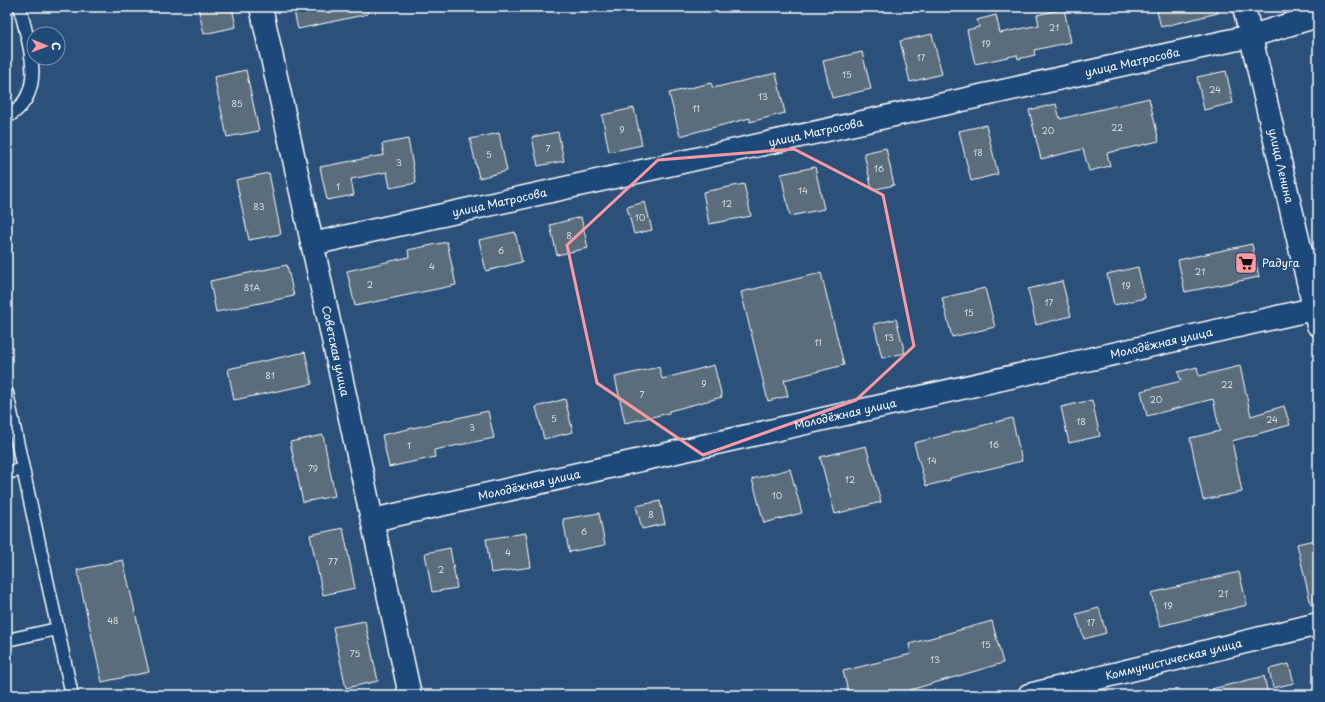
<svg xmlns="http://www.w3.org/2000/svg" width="1325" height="702" viewBox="0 0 1325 702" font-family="'Playpen Sans',sans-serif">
  <rect width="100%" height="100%" fill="#2b517a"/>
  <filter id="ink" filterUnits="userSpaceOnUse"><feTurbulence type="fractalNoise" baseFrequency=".025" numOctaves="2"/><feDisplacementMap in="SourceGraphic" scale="8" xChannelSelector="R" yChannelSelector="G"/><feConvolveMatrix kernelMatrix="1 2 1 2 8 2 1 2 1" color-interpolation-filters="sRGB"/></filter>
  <g filter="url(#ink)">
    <g fill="#5a6d7b" stroke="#fff">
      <polygon points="198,7 232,7 236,27 204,34"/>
      <polygon points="293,7 367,7 368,14 298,29"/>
      <polygon points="1156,7 1217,7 1218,13 1161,27"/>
      <polygon points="1064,9 1071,42 1034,50 1035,55 1018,59 1017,55 975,64 967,30 979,27 977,20 996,15 1000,33 1039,25 1037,15"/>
      <polygon points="932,34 942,74 910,82 900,41"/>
      <polygon points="862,52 871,89 832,98 823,61"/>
      <polygon points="246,70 259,131 227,137 214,77"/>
      <polygon points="1226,71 1233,103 1204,110 1197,77"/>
      <polygon points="776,73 785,113 750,122 750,118 680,136 669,93 711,83 713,88"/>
      <polygon points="1149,98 1159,141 1107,153 1110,166 1089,171 1083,149 1041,159 1029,110 1056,104 1060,119"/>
      <polygon points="634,108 642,145 609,152 602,115"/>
      <polygon points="986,125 998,174 971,181 959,131"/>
      <polygon points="558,132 564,161 538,166 532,137"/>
      <polygon points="499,133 507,171 479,178 470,139"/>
      <polygon points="408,139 416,183 390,188 387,172 351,179 354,195 327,200 320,167 384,155 382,144"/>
      <polygon points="886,148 894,185 872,190 864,153"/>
      <polygon points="815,167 824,209 790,216 781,174"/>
      <polygon points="269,173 281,234 249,240 236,180"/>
      <polygon points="744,184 751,216 709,224 703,192"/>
      <polygon points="645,202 652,230 634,234 627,207"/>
      <polygon points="581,217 588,248 557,255 550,225"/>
      <polygon points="515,232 522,262 486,271 479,240"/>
      <polygon points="447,242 456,285 355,306 347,271 409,257 408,250"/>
      <polygon points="1252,244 1259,277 1185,292 1178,260"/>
      <polygon points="287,265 294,296 216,312 210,281"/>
      <polygon points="1138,267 1145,298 1114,305 1107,274"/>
      <polygon points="821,273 844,365 784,380 788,396 768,401 741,292"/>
      <polygon points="1062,281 1071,316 1036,325 1028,289"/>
      <polygon points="985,288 995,327 952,337 942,298"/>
      <polygon points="896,319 905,353 882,358 874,324"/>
      <polygon points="305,352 312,384 234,400 228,369"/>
      <polygon points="714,365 722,397 669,411 669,413 625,423 615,377 659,367 662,379"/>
      <polygon points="1240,366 1251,416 1284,406 1290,425 1232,441 1242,492 1203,500 1190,438 1220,431 1213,399 1147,416 1141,391 1181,381 1178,372 1197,367 1199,376"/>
      <polygon points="565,399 573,432 544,439 536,407"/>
      <polygon points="1092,400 1100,436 1069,443 1061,407"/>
      <polygon points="488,411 494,438 434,450 435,457 389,467 382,435"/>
      <polygon points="1012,418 1022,461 950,478 950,480 926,486 914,443"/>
      <polygon points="323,435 335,496 303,502 290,442"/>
      <polygon points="866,446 881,502 835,514 820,457"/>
      <polygon points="790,469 802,513 764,523 752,479"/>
      <polygon points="660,501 665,524 642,529 636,506"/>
      <polygon points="599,513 605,545 569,552 563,519"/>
      <polygon points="343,528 355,588 323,595 310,535"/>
      <polygon points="526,533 531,567 491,573 486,539"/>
      <polygon points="1318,539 1318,605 1311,605 1297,544"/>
      <polygon points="450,548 457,588 432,592 425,553"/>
      <polygon points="123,560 149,672 102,682 77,570"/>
      <polygon points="1239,572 1247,605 1160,626 1151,593"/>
      <polygon points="1099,608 1106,633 1084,639 1076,614"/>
      <polygon points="365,621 378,681 346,688 333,627"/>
      <polygon points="992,621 1003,663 893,695 849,695 843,671 911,654 909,644"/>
      <polygon points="1289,664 1294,683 1273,688 1269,669"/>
      <polygon points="1264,676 1268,695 1213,695 1212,689"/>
    </g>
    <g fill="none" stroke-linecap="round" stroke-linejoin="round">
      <g stroke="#fff" stroke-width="15">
        <g id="lane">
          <path d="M7,117C49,93 28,45 20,7"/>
          <polyline points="7,393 23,469 7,473"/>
          <polyline points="23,469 72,695"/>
          <polyline points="7,640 57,629"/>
        </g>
      </g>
      <g stroke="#fff" stroke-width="25">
        <g id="street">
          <path id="s1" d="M312,244L1251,36L1318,16"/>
          <path id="s2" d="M373,520L1318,308"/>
        </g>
      </g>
      <g stroke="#fff" stroke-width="25">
        <g id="secondary">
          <path id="s3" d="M261,7L410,695"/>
          <path id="s4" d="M1244,7L1318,325"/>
          <path id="s5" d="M1029,695L1318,624"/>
        </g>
      </g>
      <use href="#lane" stroke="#1f4a7a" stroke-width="12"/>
      <use href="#street" stroke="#1f4a7a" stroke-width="22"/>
      <use href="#secondary" stroke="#1f4a7a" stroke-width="22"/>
    </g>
  </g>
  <path fill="none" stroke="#ff9aa2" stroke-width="3" stroke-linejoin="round" d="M794,149L883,195L914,346L856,400L703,455L597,383L567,245L658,160Z"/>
  <defs>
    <g id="supermarket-square" transform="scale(1.15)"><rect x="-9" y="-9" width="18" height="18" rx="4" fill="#ff9aa2" stroke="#1f4a7a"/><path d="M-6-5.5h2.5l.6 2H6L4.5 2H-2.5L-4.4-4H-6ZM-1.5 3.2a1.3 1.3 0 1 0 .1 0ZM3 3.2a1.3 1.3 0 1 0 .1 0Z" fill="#111"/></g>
  </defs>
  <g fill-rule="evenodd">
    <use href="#supermarket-square" x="1246" y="263"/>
  </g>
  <g text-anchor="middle" stroke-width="3" stroke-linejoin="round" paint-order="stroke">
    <g font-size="9" fill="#d6dade">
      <text x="1054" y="31">21</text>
      <text x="986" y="47">19</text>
      <text x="921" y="61">17</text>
      <text x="847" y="78">15</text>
      <text x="1215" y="93">24</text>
      <text x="763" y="100">13</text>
      <text x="237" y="107">85</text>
      <text x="696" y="112">11</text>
      <text x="1117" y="131">22</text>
      <text x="622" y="133">9</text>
      <text x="1048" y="134">20</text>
      <text x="548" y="152">7</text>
      <text x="978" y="156">18</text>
      <text x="489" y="158">5</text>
      <text x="399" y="166">3</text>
      <text x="879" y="172">16</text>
      <text x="338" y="190">1</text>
      <text x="803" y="194">14</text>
      <text x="727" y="207">12</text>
      <text x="259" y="210">83</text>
      <text x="640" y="221">10</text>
      <text x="569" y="239">8</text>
      <text x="501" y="254">6</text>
      <text x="432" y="270">4</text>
      <text x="1200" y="275">21</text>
      <text x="370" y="288">2</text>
      <text x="1126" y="289">19</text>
      <text x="252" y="291">81А</text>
      <text x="1049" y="306">17</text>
      <text x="969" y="316">15</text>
      <text x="889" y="341">13</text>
      <text x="818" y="346">11</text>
      <text x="270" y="379">81</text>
      <text x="704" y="387">9</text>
      <text x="1227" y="388">22</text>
      <text x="642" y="398">7</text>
      <text x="1156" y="403">20</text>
      <text x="554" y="422">5</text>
      <text x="1272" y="423">24</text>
      <text x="1081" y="425">18</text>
      <text x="472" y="431">3</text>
      <text x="994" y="448">16</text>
      <text x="409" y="449">1</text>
      <text x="932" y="464">14</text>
      <text x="313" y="472">79</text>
      <text x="850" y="483">12</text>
      <text x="777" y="499">10</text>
      <text x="651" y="518">8</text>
      <text x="584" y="535">6</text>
      <text x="508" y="556">4</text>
      <text x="333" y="565">77</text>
      <text x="441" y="573">2</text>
      <text x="1223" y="597">21</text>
      <text x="1168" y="609">19</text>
      <text x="113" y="624">48</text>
      <text x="1091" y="626">17</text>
      <text x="986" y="648">15</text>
      <text x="355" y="657">75</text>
      <text x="935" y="663">13</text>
    </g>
    <g font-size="11" fill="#fff" stroke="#1f4a7a">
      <text dy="4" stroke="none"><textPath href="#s1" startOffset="840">улица Матросова</textPath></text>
      <text dy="4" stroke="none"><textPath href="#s1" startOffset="516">улица Матросова</textPath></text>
      <text dy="4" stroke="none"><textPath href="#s4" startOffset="163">улица Ленина</textPath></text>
      <text dy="4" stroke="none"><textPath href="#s1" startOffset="192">улица Матросова</textPath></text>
      <text dy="4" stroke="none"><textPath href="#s2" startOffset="808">Молодёжная улица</textPath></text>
      <text dy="4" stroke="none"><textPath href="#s3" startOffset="352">Советская улица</textPath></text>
      <text dy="4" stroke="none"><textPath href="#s2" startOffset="484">Молодёжная улица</textPath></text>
      <text dy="4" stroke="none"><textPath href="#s2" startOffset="160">Молодёжная улица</textPath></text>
      <text dy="4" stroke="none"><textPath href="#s5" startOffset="149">Коммунистическая улица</textPath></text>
    </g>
    <g font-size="11" fill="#fff" stroke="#1f4a7a" text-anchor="start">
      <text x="1262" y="267">Радуга</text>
    </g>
  </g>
  <rect width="1325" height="702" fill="none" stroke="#1f4a7a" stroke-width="24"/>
  <rect x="12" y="12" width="1301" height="678" fill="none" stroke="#fff" stroke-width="1.5" filter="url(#ink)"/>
  <g transform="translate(46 46) rotate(91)"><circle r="19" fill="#1f4a7a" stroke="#7992af"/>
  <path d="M0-3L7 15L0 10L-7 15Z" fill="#ff9aa2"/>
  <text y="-6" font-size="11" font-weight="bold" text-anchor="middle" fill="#ffffff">С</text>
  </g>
</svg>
